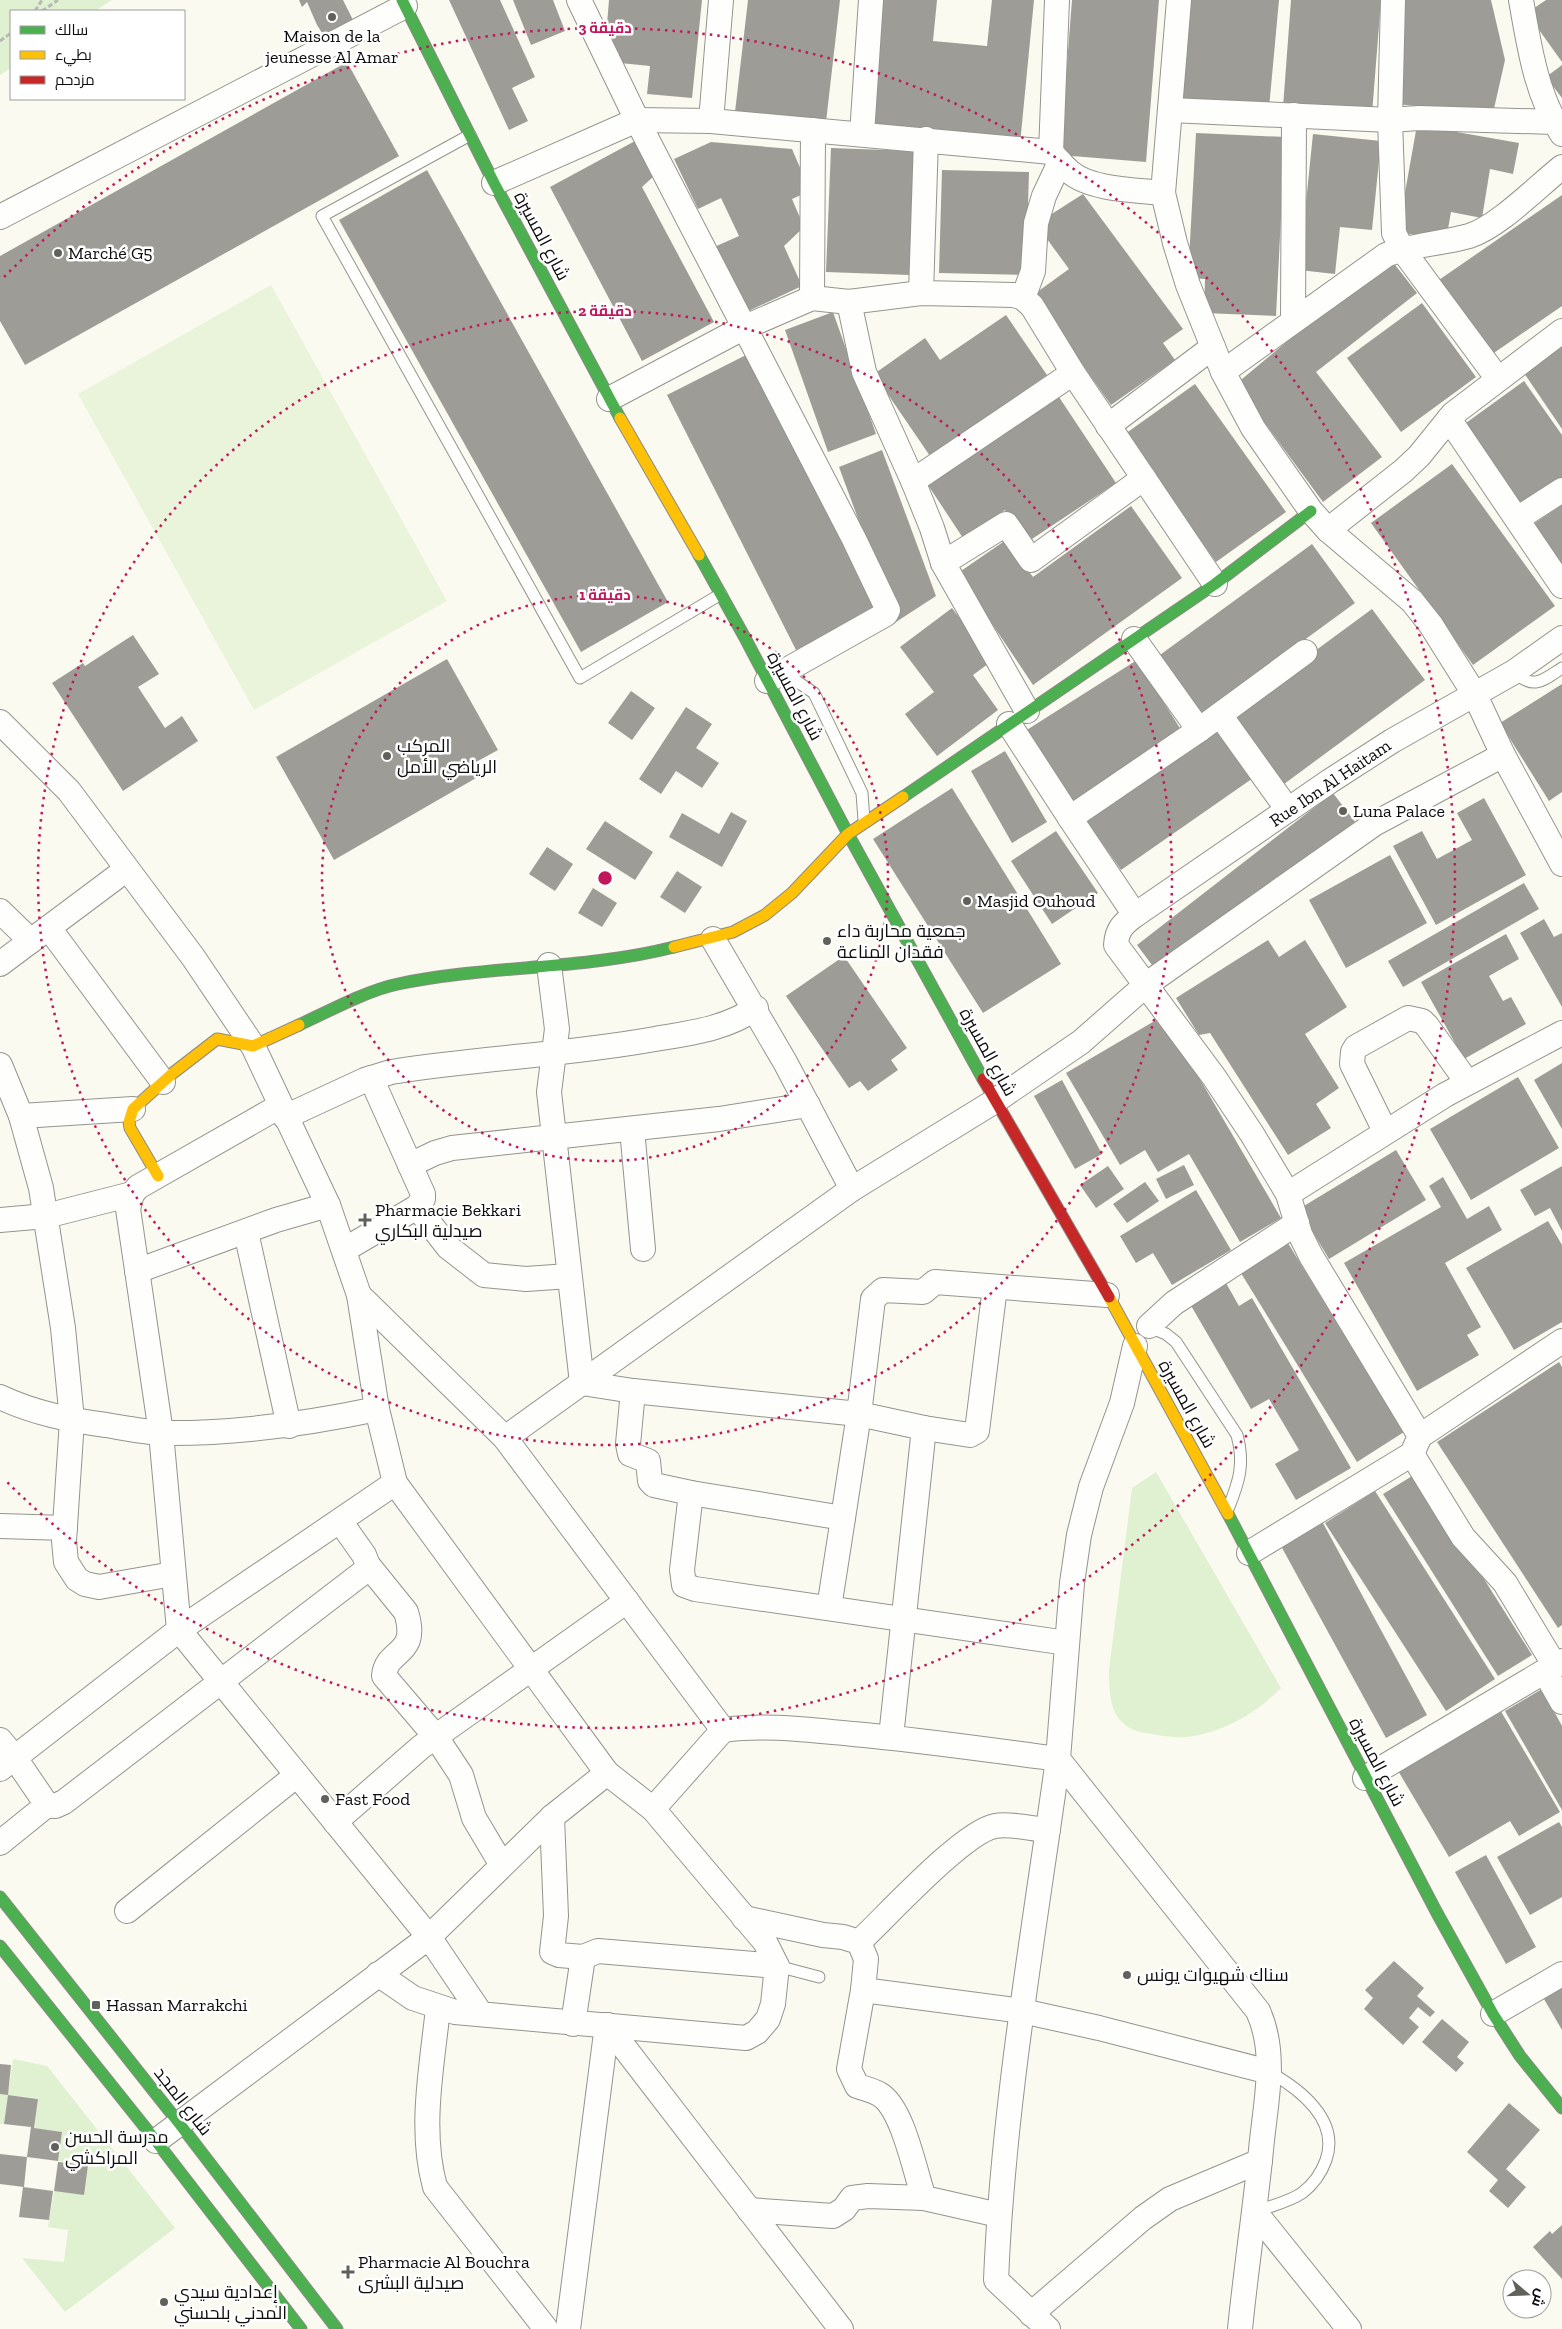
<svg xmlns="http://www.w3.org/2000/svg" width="1562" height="2329" viewBox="0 0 1562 2329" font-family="'Zilla Slab',Cairo,serif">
  <rect width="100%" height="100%" fill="#fbfaf0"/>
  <g fill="#dff1d0">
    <polygon points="0,0 112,0 95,11 11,11 11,68 0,75"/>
    <path d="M1156,1472L1281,1688C1257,1713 1221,1733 1187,1737C1176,1738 1164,1736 1152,1734C1142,1733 1128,1730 1121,1721C1109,1708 1109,1687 1109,1670L1132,1488Z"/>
    <polygon points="13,2059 47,2066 175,2228 65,2312 22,2258 64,2262 68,2230 48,2227 54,2191 88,2166 58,2161 62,2132 34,2128 38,2098 8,2095 4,2124 0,2124 0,2094 8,2094"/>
  </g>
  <polygon fill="#e9f4da" points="271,285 447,601 254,710 78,394"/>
  <g fill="#9e9c96">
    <polygon points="299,0 343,0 354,22 326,39 317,25 307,2 302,7"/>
    <polygon points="449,0 500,0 535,77 512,88 528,121 509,130"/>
    <polygon points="513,0 553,0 565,31 531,45"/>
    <polygon points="609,0 702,0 692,98 647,94 650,66 610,62 614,25 607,24"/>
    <polygon points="748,0 840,0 826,122 735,112"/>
    <polygon points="879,0 937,0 933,41 987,46 992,0 1034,0 1020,144 867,130"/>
    <polygon points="1072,0 1159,0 1146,162 1060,155"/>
    <polygon points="1184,0 1279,0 1269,108 1174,98"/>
    <polygon points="1291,0 1381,0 1372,114 1283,107"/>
    <polygon points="1404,0 1491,0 1505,60 1493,113 1395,104"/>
    <polygon points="1546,0 1562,0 1562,62 1527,13"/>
    <polygon points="347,62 399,156 25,365 0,321 0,256"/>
    <polygon points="1562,65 1562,98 1546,77"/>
    <polygon points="1417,125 1519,143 1513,174 1490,169 1482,218 1451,212 1446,240 1398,232"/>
    <polygon points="1196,133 1285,137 1276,316 1204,313 1205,279 1188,278"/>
    <polygon points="1313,134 1381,141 1372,230 1340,227 1335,274 1299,270"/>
    <polygon points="635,141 654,176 642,187 714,322 642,361 550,187"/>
    <polygon points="711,142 792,149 810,191 792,199 804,227 784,246 802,286 742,314 712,248 739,236 721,198 698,209 674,159"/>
    <polygon points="831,148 914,151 909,275 826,272"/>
    <polygon points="427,170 668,602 581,652 339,220"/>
    <polygon points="942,170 1029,172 1026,275 939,273"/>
    <polygon points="1083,194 1183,329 1163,343 1175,360 1111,405 1033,295 1069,269 1036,224"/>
    <polygon points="1562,195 1562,306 1488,357 1436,282"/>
    <polygon points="1389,257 1417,293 1316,372 1382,457 1323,502 1236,384"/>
    <polygon points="1422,303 1476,377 1401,432 1347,358"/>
    <polygon points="833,312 876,434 828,452 785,330"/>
    <polygon points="1006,315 1047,375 930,456 874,374 925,338 940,360"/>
    <polygon points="1562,347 1562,429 1524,373"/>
    <polygon points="748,354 877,609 796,650 667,395"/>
    <polygon points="1524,381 1562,435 1562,478 1517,510 1459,428"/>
    <polygon points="1195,384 1286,512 1216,562 1125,434"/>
    <polygon points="1055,391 1116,483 1026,543 1005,510 963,538 924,479"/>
    <polygon points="882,450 936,596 896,622 839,467"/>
    <polygon points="1452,464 1555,606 1473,665 1371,523"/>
    <polygon points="1562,505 1562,574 1535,523"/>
    <polygon points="1131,506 1182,578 1033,685 958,573 1006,540 1033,577"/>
    <polygon points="1312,544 1355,603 1196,719 1153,660"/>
    <polygon points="952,608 992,661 973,675 998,710 937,756 905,714 934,692 900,647"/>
    <polygon points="1372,609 1425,680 1280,787 1228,715"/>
    <polygon points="133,635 159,674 138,687 165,728 182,716 198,741 123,791 52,683 83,663 85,666"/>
    <polygon points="447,659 498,750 476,762 483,774 334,860 276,757"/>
    <polygon points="1137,660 1183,733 1069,807 1022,733"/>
    <polygon points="1562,684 1562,792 1549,801 1500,723"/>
    <polygon points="631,691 655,708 632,740 608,723"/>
    <polygon points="686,707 712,724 696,748 719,763 702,788 676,771 661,794 639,779"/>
    <polygon points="1221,726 1256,776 1121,870 1086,820"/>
    <polygon points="1005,751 1047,822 1012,843 971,771"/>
    <polygon points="952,788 1061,964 983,1013 873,839"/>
    <polygon points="1333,793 1355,822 1158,973 1137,945"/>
    <polygon points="1484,798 1526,875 1436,925 1393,846 1422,831 1437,859 1472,840 1457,813"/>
    <polygon points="731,812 747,821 722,867 669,837 682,813 719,834"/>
    <polygon points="605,821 653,852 635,880 586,849"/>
    <polygon points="1056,831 1098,893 1052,924 1011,861"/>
    <polygon points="547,847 573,864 555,891 529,874"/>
    <polygon points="1390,855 1427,923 1346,968 1309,900"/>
    <polygon points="677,871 702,887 685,913 660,897"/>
    <polygon points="1524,883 1539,909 1403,987 1388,961"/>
    <polygon points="593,888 617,903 602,927 578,913"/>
    <polygon points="1544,919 1554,937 1562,933 1562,1007 1520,933"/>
    <polygon points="1506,934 1519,959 1489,976 1503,1001 1511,997 1526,1024 1464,1059 1421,982"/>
    <polygon points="1268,940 1279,957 1305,940 1347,1007 1305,1034 1339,1088 1316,1104 1331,1128 1288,1155 1210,1033 1199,1035 1176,998"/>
    <polygon points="844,956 907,1048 891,1060 898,1070 868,1091 860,1081 849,1088 786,996"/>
    <polygon points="1163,1016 1281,1218 1240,1242 1189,1154 1158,1172 1145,1150 1120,1165 1066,1073"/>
    <polygon points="1562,1063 1562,1129 1534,1080"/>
    <polygon points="1518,1077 1559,1148 1471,1200 1430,1129"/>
    <polygon points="1062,1080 1102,1154 1075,1169 1034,1096"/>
    <polygon points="1396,1150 1426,1200 1329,1259 1299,1209"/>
    <polygon points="1184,1165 1194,1185 1166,1199 1156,1179"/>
    <polygon points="1108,1166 1124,1189 1096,1208 1080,1185"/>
    <polygon points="1562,1166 1562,1231 1550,1208 1535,1216 1520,1190"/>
    <polygon points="1443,1177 1467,1219 1489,1206 1502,1230 1445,1263 1481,1327 1467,1335 1479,1355 1417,1391 1344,1263 1441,1207 1429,1186"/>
    <polygon points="1145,1182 1159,1201 1127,1223 1113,1204"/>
    <polygon points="1196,1190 1231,1250 1172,1285 1153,1253 1136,1263 1120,1236"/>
    <polygon points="1548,1221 1562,1245 1562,1322 1514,1350 1466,1268"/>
    <polygon points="1283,1235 1404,1432 1357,1462 1236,1265"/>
    <polygon points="1222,1276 1239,1306 1252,1298 1351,1468 1296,1500 1275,1464 1299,1450 1269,1399 1251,1409 1186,1297"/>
    <polygon points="1559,1362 1562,1367 1562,1625 1558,1628 1437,1442"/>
    <polygon points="1417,1473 1532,1655 1498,1676 1383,1494"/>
    <polygon points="1375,1491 1495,1679 1446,1711 1325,1523"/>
    <polygon points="1323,1523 1427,1715 1386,1738 1281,1546"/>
    <polygon points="1542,1689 1562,1726 1562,1810 1505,1711"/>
    <polygon points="1499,1708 1560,1812 1519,1836 1510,1821 1449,1857 1397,1769"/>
    <polygon points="1559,1822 1562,1827 1562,1897 1530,1915 1497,1857"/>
    <polygon points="1486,1855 1536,1947 1506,1964 1455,1872"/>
    <polygon points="1394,1961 1424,1988 1417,1996 1435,2012 1430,2017 1418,2007 1409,2018 1419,2027 1403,2045 1364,2009 1373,1998 1365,1990"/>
    <polygon points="1562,1988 1562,2030 1544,1999"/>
    <polygon points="1442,2019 1469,2042 1457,2057 1464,2063 1456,2072 1422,2042"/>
    <polygon points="0,2064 11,2065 8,2095 0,2094"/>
    <polygon points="8,2095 38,2099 34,2128 62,2132 58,2161 27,2157 31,2127 4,2124"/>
    <polygon points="1509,2103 1540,2130 1506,2169 1526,2187 1508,2208 1489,2191 1498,2180 1467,2152"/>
    <polygon points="0,2154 27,2157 24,2187 0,2184"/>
    <polygon points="58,2162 88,2165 84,2195 54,2191"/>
    <polygon points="23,2187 53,2191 49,2220 19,2217"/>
    <polygon points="1562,2225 1562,2279 1533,2247 1550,2231 1552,2234"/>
  </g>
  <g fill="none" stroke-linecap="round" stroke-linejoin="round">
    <g stroke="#94948f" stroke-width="13">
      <g id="lane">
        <polyline points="470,135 322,216 580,678 721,594"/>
        <polyline points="783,672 814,693 862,793 864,820"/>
        <path d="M1514,672C1534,690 1542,681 1562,668"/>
        <path d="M1147,1326L1166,1334L1176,1342L1237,1435C1245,1464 1239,1482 1228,1509"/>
        <polyline points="777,1966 819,1977"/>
        <path d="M1255,2212C1270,2206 1289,2202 1302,2193C1314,2184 1321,2174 1326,2160C1340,2120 1300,2089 1269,2072"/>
      </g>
    </g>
    <g stroke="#94948f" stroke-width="26">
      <g id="street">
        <polyline points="579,0 637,120 854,539 888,610 886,614 767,681"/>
        <polyline points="1179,0 1163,193 1175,243 1188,285 1223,372 1253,428 1311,511 1328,530 1412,601 1431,625 1475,695 1503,755 1562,864"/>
        <polyline points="1393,0 1390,120 1394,233 1402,249 1498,379"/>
        <path d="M1521,0C1529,45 1536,95 1562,134"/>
        <polyline points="1170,110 1390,120 1419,118 1554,122"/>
        <polyline points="711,121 721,0"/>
        <polyline points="862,134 871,0"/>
        <polyline points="1051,152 1057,0"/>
        <path d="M494,183L637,120L711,121L1051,152C1057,159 1063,166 1070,172C1091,190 1137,190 1163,193"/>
        <polyline points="0,217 405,6"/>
        <polyline points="921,293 926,139"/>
        <polyline points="812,298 813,130"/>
        <polyline points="1023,298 1033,271 1036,223 1044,196 1060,162"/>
        <polyline points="849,302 864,372 913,481 932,528 943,563 1027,711"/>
        <polyline points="1293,321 1294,115"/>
        <path d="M1223,372L1386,255C1413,244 1441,244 1469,236C1498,227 1537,187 1562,167"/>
        <polyline points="609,399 743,328 812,298 849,302 921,293 1014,295 1023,298 1032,306 1073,373 1215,584"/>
        <polyline points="1449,419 1562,586"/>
        <polyline points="1108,426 1213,347"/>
        <polyline points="913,481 1073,373"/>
        <polyline points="1517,519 1562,490"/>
        <polyline points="1328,530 1403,471 1419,456 1453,414 1562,331"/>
        <polyline points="943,563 1006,524 1031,560 1144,478"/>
        <polyline points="1134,639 1199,730"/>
        <polyline points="1220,715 1288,810"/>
        <polyline points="0,722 69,791 193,957 253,1046 328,1205 359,1295 377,1409 395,1483 607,1773"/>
        <polyline points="1009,724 1070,818"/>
        <polyline points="0,911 31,941"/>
        <polyline points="1135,915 1070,818 1199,730 1305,652"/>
        <polyline points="49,928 163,1082"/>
        <polyline points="713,939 785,1062 852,1189"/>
        <polyline points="0,964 127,869"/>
        <polyline points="549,965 557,1029 549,1092 582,1383 633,1391 628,1444 630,1454 648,1461 650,1481 654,1485 691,1493 682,1570 684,1585 695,1589 1067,1643"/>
        <polyline points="0,1065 21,1116 41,1188 63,1328 72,1420 64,1541 66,1562 77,1579 85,1584 99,1587 173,1574"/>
        <polyline points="280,1106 138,1187 132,1194 128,1209 161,1433 179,1630 429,1937 481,2014"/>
        <polyline points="21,1116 133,1109"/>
        <path d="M285,1117L365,1080L391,1072C478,1058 567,1055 655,1039C690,1033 726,1029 756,1008"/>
        <polyline points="632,1129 643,1249"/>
        <polyline points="1385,1131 1352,1064 1353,1052 1356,1047 1408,1018 1422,1021 1427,1026 1467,1082"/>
        <polyline points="410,1165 435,1153 452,1148 719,1119 808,1105"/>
        <polyline points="1288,1194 1445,1095 1562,1033"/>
        <polyline points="417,1207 448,1247 484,1275 526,1279 569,1276"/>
        <polyline points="0,1220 46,1216 132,1194"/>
        <polyline points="246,1232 289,1426"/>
        <polyline points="344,1250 417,1207 423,1199 423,1194 371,1078"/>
        <polyline points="137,1271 276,1220 328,1205"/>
        <polyline points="359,1295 505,1438 723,1730"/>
        <polyline points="1149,1326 1174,1303 1297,1223"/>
        <path d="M1135,1346L1122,1403L1091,1487L1079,1535L1072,1583L1058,1759L1258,2011C1278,2055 1265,2104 1261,2150C1255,2210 1246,2269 1240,2329"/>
        <polyline points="633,1391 859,1414 873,1299 883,1290 923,1292 935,1282 1107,1295"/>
        <path d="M0,1397C34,1413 69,1420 106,1425C124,1428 144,1432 162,1433C235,1434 306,1424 377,1409"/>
        <polyline points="924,1428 970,1435 977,1431 995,1287"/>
        <polyline points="1420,1436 1562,1341"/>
        <polyline points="505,1438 852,1189 995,1101 1081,1042 1147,984 1374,824 1503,755"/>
        <polyline points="691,1493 843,1518 829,1608"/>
        <polyline points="843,1518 859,1414 924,1428 891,1737"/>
        <polyline points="0,1526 65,1528"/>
        <polyline points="1249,1553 1412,1454"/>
        <path d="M368,1565L406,1612C420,1657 386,1648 384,1676L436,1737L461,1775L474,1818L502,1865"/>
        <path d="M1555,1666L1505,1583L1463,1537L1412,1454L1420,1436L1311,1256L1300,1234L1288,1194L1252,1134L1214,1077L1116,945C1117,929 1123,924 1135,915L1330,781L1392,741L1514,672L1562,638"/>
        <polyline points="1545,1672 1562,1702"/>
        <polyline points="0,1740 15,1758 47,1805 55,1806 64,1802 365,1571 368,1565 364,1555 340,1521"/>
        <polyline points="0,1769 179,1630 395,1483"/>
        <polyline points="1365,1778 1562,1661"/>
        <path d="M653,1809L723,1730C766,1724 809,1730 853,1734C921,1740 989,1750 1058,1759C1034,1932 1003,2106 996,2280L1048,2329"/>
        <polyline points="552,1817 556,1916 552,1952 559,1955 583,1957"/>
        <polyline points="335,1822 421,1747 627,1601"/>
        <polyline points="0,1843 47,1805"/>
        <polyline points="127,1911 297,1775"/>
        <polyline points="744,1918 823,1935 843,1937 859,1942 866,1959 863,1990 1022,2011 1099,2028 1269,2072"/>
        <path d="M859,1942C886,1917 963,1832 995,1826C1011,1823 1032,1829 1048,1830"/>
        <path d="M863,1990L849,2069L857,2086C864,2088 872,2090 879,2094C903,2107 915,2173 924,2198L999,2215"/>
        <path d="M438,2008C432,2066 419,2130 435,2187L546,2329"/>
        <polyline points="1493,2014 1562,1974"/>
        <polyline points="573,2024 583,1957 598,1951 777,1966"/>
        <polyline points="607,2025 841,2329"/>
        <polyline points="156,2141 429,1937 552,1817 607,1773 653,1809 765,1942 777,1966 773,2004 768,2019 757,2032 746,2038 455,2012 413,1998 378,1974"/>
        <polyline points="749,2210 833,2216 844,2209 852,2198 868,2196 924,2198"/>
        <polyline points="1255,2212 1349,2329"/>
        <polyline points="1031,2314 1143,2218 1170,2199 1260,2161"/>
        <polyline points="568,2329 607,2025"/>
      </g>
    </g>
    <g stroke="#8b8a86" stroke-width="13">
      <g id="fast">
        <polyline points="402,0 494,183 620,418"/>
        <polyline points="699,555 744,636 848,834 983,1079"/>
        <polyline points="903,797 1215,584 1311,511"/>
        <path d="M299,1025C327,1012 368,990 398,984C488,965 584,970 674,947"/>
        <polyline points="1228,1514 1437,1913 1493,2014 1520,2056 1562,2108"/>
        <polyline points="0,1897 179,2123 337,2329"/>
        <polyline points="0,1946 156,2141 301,2329"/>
      </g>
    </g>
    <g stroke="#8b8a86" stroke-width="13">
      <g id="slow">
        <polyline points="620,418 699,555"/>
        <polyline points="674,947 733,932 765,915 792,893 848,834 903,797"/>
        <polyline points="158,1176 130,1128 129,1122 133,1109 173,1073 217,1039 253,1046 299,1025"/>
        <polyline points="1109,1297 1228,1514"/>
      </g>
    </g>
    <g stroke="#8b8a86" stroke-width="13">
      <polyline id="jam" points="983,1079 1109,1297"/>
    </g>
    <g stroke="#b8b8b6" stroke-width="3" stroke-dasharray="5 2.5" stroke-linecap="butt">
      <polyline points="35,11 42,0"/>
      <polyline points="42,11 58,0"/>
      <polyline points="0,41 11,33"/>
    </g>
    <use href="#lane" stroke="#fefefd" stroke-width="11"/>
    <use href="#street" stroke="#fefefd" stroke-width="24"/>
    <use href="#fast" stroke="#4caf50" stroke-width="11"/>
    <use href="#slow" stroke="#ffc107" stroke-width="11"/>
    <use href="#jam" stroke="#c62828" stroke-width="11"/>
  </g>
  <g fill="none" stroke="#c2185b" stroke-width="2.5" stroke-dasharray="2.5 5">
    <circle cx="605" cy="878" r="283"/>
    <circle cx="605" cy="878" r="567"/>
    <path d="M4 277A850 850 0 1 1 4 1479"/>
  </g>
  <g fill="#60605c" stroke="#fff" stroke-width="2">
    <circle cx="332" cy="17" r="5"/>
    <circle cx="58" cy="253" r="5"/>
    <circle cx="387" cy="756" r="5"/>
    <circle cx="1343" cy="811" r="5"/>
    <circle cx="967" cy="901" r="5"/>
    <circle cx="827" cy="941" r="5"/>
    <path d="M362.5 1212.5h5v5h5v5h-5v5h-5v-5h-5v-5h5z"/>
    <circle cx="325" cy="1799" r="5"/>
    <circle cx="1127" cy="1975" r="5"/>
    <rect x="91" y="2000" width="10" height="10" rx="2.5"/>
    <circle cx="55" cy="2147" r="5"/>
    <path d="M345.5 2264.5h5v5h5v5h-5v5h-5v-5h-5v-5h5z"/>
    <circle cx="164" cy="2302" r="5"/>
  </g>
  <g text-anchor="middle" stroke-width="5" stroke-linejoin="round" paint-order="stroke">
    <g font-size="18" fill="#0d0d0d" stroke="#fff" text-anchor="start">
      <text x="332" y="42" text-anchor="middle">Maison de la<tspan x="332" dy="21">jeunesse Al Amar</tspan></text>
      <text x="68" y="259">Marché G5</text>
      <text x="397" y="752">المركب<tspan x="397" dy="21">الرياضي الأمل</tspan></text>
      <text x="1353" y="817">Luna Palace</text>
      <text x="977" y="907">Masjid Ouhoud</text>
      <text x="837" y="937">جمعية محاربة داء<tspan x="837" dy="21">فقدان المناعة</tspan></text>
      <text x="375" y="1216">Pharmacie Bekkari<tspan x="375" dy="21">صيدلية البكاري</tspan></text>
      <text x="335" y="1805">Fast Food</text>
      <text x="1137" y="1981">سناك شهيوات يونس</text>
      <text x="106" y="2011">Hassan Marrakchi</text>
      <text x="65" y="2143">مدرسة الحسن<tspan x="65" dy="21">المراكشي</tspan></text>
      <text x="358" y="2268">Pharmacie Al Bouchra<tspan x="358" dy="21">صيدلية البشرى</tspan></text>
      <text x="174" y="2298">إعدادية سيدي<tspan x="174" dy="21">المدني بلحسني</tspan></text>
    </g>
    <g font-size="18" fill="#0d0d0d" stroke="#fff">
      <text transform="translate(542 236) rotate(62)" y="6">شارع المسيرة</text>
      <text transform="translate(795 696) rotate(62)" y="6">شارع المسيرة</text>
      <text transform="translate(1330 783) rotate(-34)" y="6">Rue Ibn Al Haitam</text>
      <text transform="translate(988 1052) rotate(61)" y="6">شارع المسيرة</text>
      <text transform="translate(1187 1404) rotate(61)" y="6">شارع المسيرة</text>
      <text transform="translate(1377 1762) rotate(62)" y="6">شارع المسيرة</text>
      <text transform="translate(183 2101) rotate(52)" y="6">شارع المجد</text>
    </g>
  </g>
  <circle cx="605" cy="878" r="8" fill="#c2185b" stroke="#fff" stroke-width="2.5"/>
  <g font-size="15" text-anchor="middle" font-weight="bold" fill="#c2185b" stroke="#fff" stroke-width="5" stroke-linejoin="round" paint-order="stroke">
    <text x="605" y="33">3 دقيقة</text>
    <text x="605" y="316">2 دقيقة</text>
    <text x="605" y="600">1 دقيقة</text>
  </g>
  <rect x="10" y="10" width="175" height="90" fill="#ffffff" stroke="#9e9e9e"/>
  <rect x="20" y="26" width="25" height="8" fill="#4caf50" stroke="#9e9e9e"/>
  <text x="55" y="35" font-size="15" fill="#0d0d0d">سالك</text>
  <rect x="20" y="51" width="25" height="8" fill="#ffc107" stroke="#9e9e9e"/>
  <text x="55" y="60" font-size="15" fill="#0d0d0d">بطيء</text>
  <rect x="20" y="76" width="25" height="8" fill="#c62828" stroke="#9e9e9e"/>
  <text x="55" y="85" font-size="15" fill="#0d0d0d">مزدحم</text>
  <g transform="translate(1527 2294) rotate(109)"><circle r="24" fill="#ffffff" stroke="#9e9e9e"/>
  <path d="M0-4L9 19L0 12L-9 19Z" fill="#60605c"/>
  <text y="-8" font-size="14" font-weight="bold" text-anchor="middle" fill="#0d0d0d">ش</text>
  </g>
</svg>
